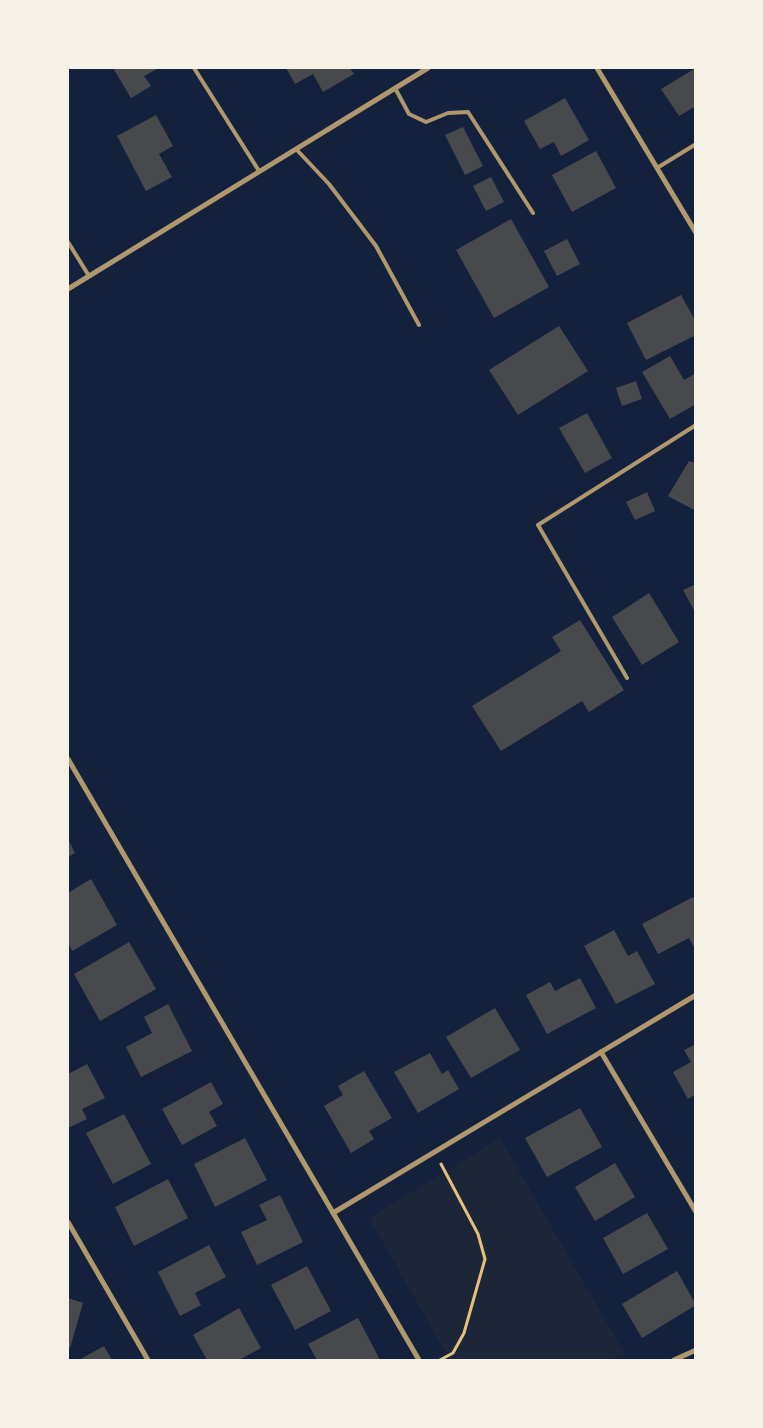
<svg xmlns="http://www.w3.org/2000/svg" width="763" height="1428" viewBox="0 0 763 1428" font-family="'Open Sans',sans-serif">
  <rect width="100%" height="100%" fill="#14213d"/>
  <polygon fill="#1d2539" points="500,1138 625,1354 610,1360 450,1360 369,1218"/>
  <g fill="#48494c">
    <polygon points="113,68 159,68 144,76 151,86 131,98"/>
    <polygon points="286,68 350,68 354,74 323,92 313,74 295,84"/>
    <polygon points="696,68 696,106 679,116 661,89"/>
    <polygon points="565,98 589,140 561,156 554,142 540,149 524,121"/>
    <polygon points="156,115 173,146 159,154 172,177 146,191 117,136"/>
    <polygon points="463,127 483,166 465,175 445,135"/>
    <polygon points="596,151 616,188 572,212 552,175"/>
    <polygon points="491,177 504,202 486,211 473,186"/>
    <polygon points="511,219 549,287 494,318 456,250"/>
    <polygon points="567,239 580,264 557,276 544,251"/>
    <polygon points="681,295 696,322 696,335 646,360 627,323"/>
    <polygon points="559,326 588,371 518,415 489,370"/>
    <polygon points="670,356 684,380 696,373 696,404 670,419 642,372"/>
    <polygon points="636,381 642,399 622,406 616,388"/>
    <polygon points="587,413 612,458 585,473 559,428"/>
    <polygon points="689,461 696,463 696,511 668,496"/>
    <polygon points="647,492 655,511 635,520 626,502"/>
    <polygon points="696,584 696,614 683,590"/>
    <polygon points="649,593 679,642 642,665 612,617"/>
    <polygon points="580,620 624,690 589,712 582,701 501,751 472,706 561,651 552,637"/>
    <polygon points="68,839 75,853 68,857"/>
    <polygon points="91,879 117,925 72,951 68,943 68,893"/>
    <polygon points="693,897 696,902 696,946 694,947 689,938 658,954 642,924"/>
    <polygon points="614,930 628,956 637,951 655,984 616,1004 584,946"/>
    <polygon points="129,942 156,989 100,1021 74,974"/>
    <polygon points="580,978 596,1008 547,1034 526,995 550,982 555,991"/>
    <polygon points="168,1004 192,1051 141,1077 126,1047 152,1033 144,1017"/>
    <polygon points="495,1008 520,1050 471,1078 446,1037"/>
    <polygon points="696,1044 696,1094 688,1099 673,1072 691,1062 684,1050"/>
    <polygon points="430,1053 442,1074 448,1070 459,1089 418,1113 394,1072"/>
    <polygon points="87,1064 105,1098 82,1109 87,1119 68,1128 68,1074"/>
    <polygon points="364,1071 392,1118 369,1131 374,1139 351,1153 324,1106 343,1095 338,1086"/>
    <polygon points="211,1082 223,1104 209,1112 217,1126 182,1145 162,1109"/>
    <polygon points="580,1108 602,1147 547,1177 525,1138"/>
    <polygon points="124,1114 151,1164 113,1184 86,1133"/>
    <polygon points="245,1138 267,1180 215,1207 194,1164"/>
    <polygon points="615,1163 635,1197 595,1221 575,1187"/>
    <polygon points="168,1179 188,1218 134,1246 115,1207"/>
    <polygon points="280,1195 303,1242 257,1265 241,1232 267,1220 259,1205"/>
    <polygon points="647,1213 668,1249 623,1274 603,1238"/>
    <polygon points="209,1245 226,1277 195,1293 201,1305 180,1316 158,1272"/>
    <polygon points="307,1266 331,1311 295,1330 271,1285"/>
    <polygon points="677,1271 696,1305 642,1338 622,1304"/>
    <polygon points="68,1298 83,1303 70,1348 68,1348"/>
    <polygon points="239,1308 261,1348 239,1360 207,1360 193,1335"/>
    <polygon points="358,1318 380,1360 317,1360 308,1344"/>
    <polygon points="104,1346 112,1360 79,1360"/>
  </g>
  <g fill="none" stroke-linecap="round" stroke-linejoin="round">
    <polyline stroke="#e5c07b" stroke-width="3" points="440,1360 453,1353 464,1333 485,1259 478,1234 441,1164"/>
    <g stroke="#b1986c" stroke-width="4">
      <polyline points="194,68 259,171"/>
      <polyline points="395,88 409,114 426,122 448,113 468,112 533,213"/>
      <polyline points="296,149 329,184 376,246 419,325"/>
      <polyline points="657,168 696,144"/>
      <polyline points="68,242 89,276"/>
      <polyline points="627,678 538,525 696,425"/>
    </g>
    <g stroke="#b1986c" stroke-width="5">
      <polyline points="597,68 696,233"/>
      <polyline points="68,289 428,68"/>
      <polyline points="68,759 419,1360"/>
      <polyline points="601,1052 696,1212"/>
      <polyline points="333,1213 696,995"/>
      <polyline points="68,1222 148,1360"/>
      <polyline points="674,1360 696,1350"/>
    </g>
  </g>
  <rect width="763" height="1428" fill="none" stroke="#f6f1e7" stroke-width="138"/>
</svg>
